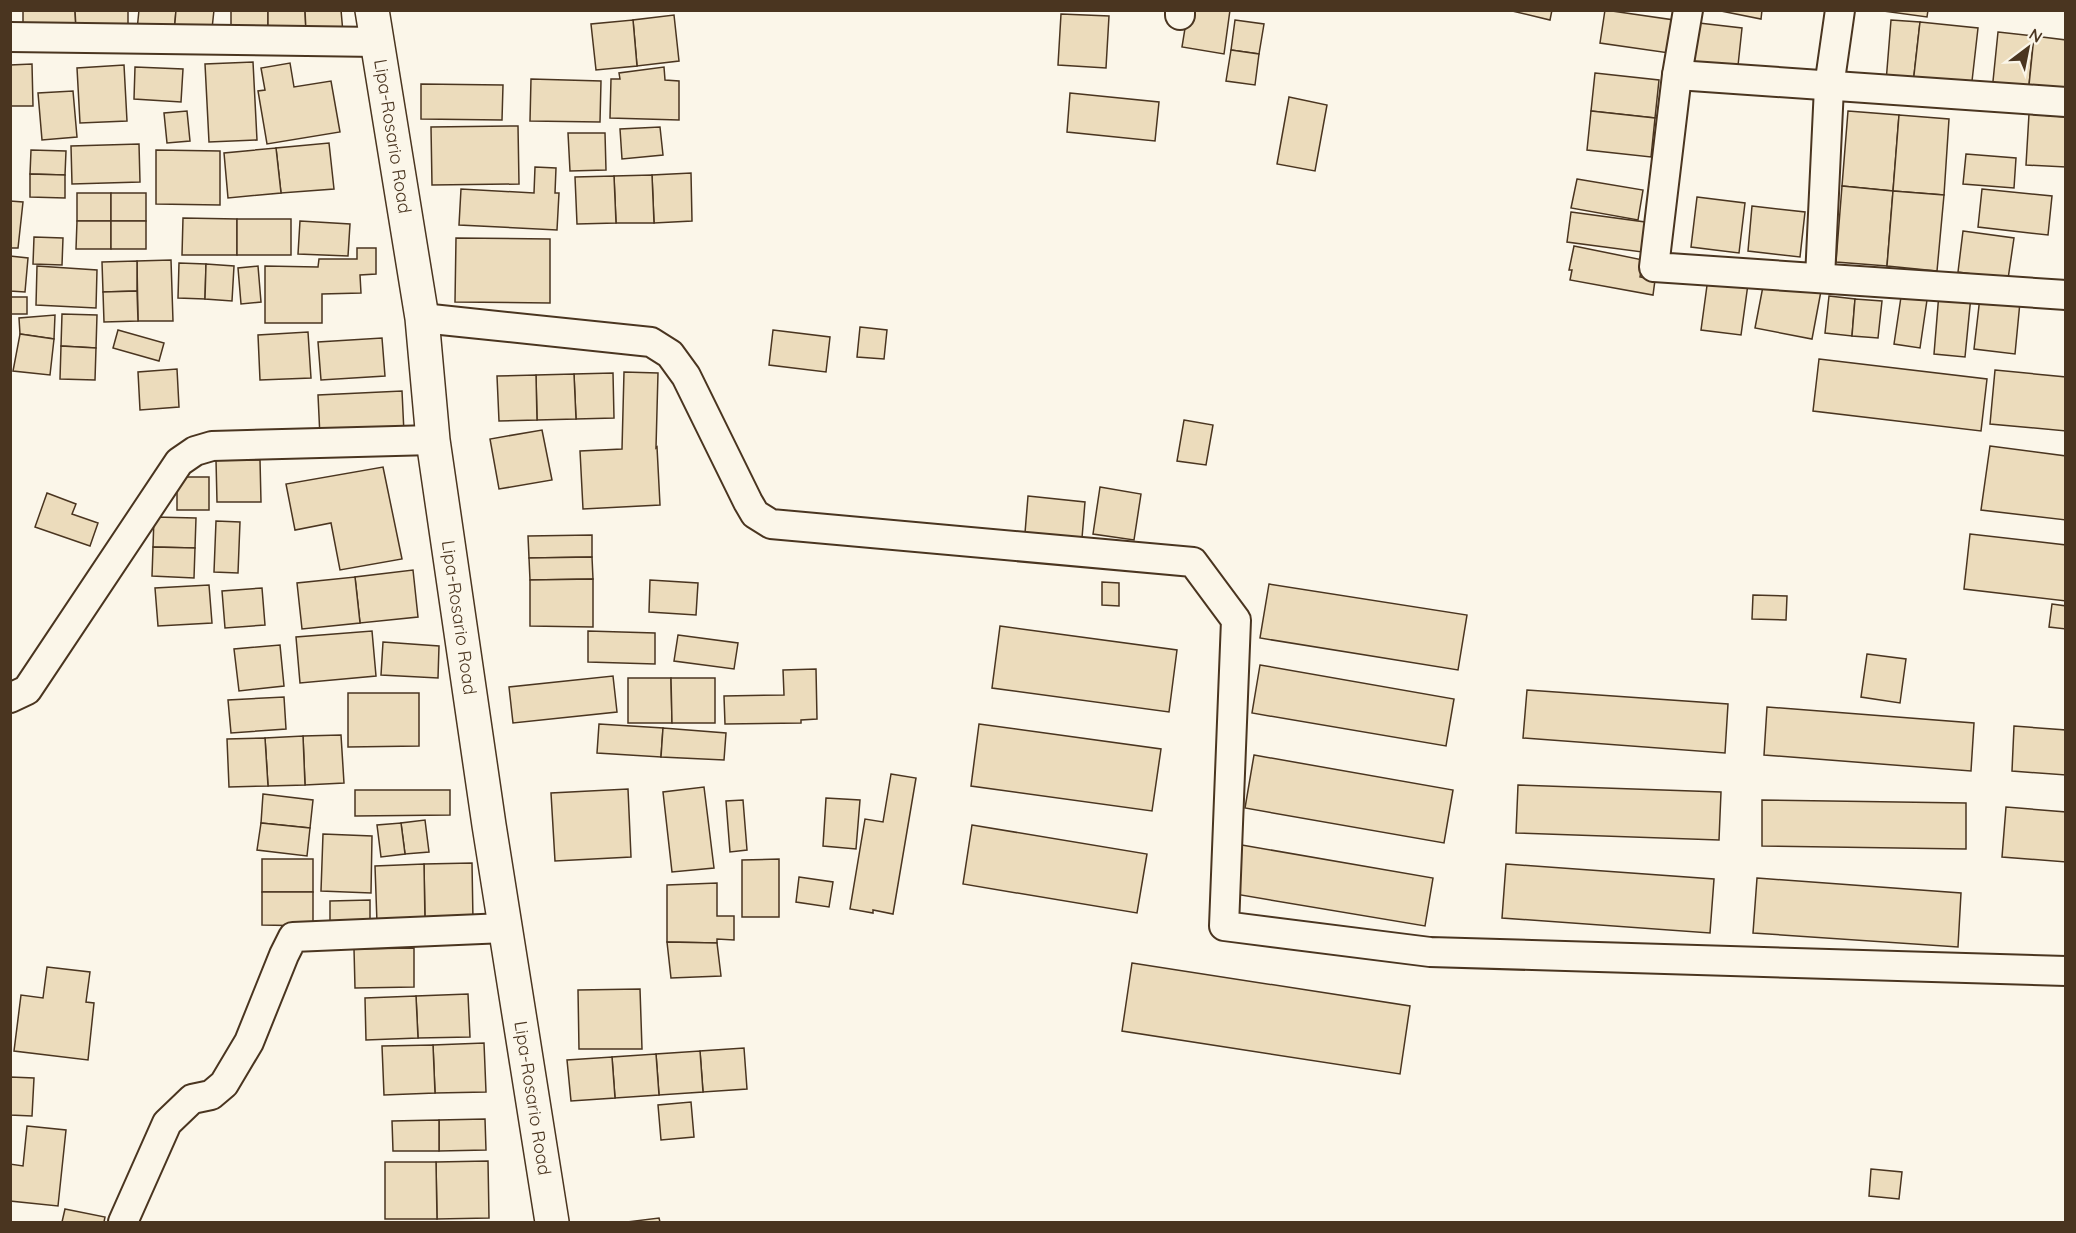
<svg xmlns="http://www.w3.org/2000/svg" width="2076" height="1233" viewBox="0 0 2076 1233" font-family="Quicksand,sans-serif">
  <rect width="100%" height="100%" fill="#fbf6e9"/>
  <g fill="#ecdcbc" stroke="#4a3520" stroke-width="1.5">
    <polygon points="23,10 75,10 76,29 23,29"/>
    <polygon points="75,10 128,10 128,28 76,29"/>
    <polygon points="139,10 176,10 174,34 137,30"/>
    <polygon points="176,10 214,10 211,38 174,34"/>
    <rect x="231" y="10" width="37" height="22"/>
    <polygon points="268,10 305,10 306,32 268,32"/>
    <polygon points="305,10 341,10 343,33 306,32"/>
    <polygon points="1188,10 1230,10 1224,54 1182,47"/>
    <polygon points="1508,10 1552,10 1550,20"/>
    <polygon points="1605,10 1674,20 1669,53 1600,43"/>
    <polygon points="1716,10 1762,10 1761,19"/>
    <polygon points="1876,10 1928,10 1927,17"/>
    <polygon points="1061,14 1109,16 1106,68 1058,65"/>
    <polygon points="674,15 679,61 637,66 633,20"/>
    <polygon points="633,20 637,66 596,70 591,24"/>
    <polygon points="1235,20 1264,24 1259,54 1231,50"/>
    <polygon points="1891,20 1920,22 1913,84 1886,82"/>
    <polygon points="1920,22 1978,28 1971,90 1913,84"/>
    <polygon points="1699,23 1742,28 1737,75 1693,69"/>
    <polygon points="1998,32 2034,36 2028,95 1992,91"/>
    <polygon points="2034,36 2066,40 2066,88 2028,95"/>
    <polygon points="1231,50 1259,54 1255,85 1226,81"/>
    <polygon points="253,62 257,140 209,142 205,64"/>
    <polygon points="290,63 294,87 331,81 340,132 267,144 258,91 265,90 261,68"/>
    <polygon points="32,64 33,106 10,106 10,65"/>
    <polygon points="124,65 127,121 80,123 77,68"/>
    <polygon points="135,67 183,69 181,102 134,99"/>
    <polygon points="664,67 665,80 679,81 679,120 610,118 611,79 620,79 619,73"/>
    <polygon points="1595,73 1659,80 1655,118 1591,111"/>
    <polygon points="531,79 601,81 600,122 530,121"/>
    <polygon points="421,84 503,85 502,120 421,119"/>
    <polygon points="73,91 77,137 42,140 38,93"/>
    <polygon points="1070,93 1159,102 1155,141 1067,132"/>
    <polygon points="1289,97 1327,105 1315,171 1277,164"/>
    <polygon points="187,111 190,141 167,143 164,113"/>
    <polygon points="1591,111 1655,118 1651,157 1587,150"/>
    <polygon points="1848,111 1899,115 1893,191 1842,186"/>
    <polygon points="2029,114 2066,117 2066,167 2026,165"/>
    <polygon points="1899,115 1949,119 1944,195 1893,191"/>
    <polygon points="518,126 519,184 432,185 431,127"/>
    <polygon points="660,127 663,155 622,159 620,129"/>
    <polygon points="568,133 605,133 606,170 570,171"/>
    <polygon points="329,143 334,189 281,193 276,148"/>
    <polygon points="139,144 140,182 72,184 71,146"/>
    <polygon points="276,148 281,193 228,198 224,153"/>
    <polygon points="31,150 66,151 65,175 30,174"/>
    <polygon points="156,150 220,151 220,205 156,204"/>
    <polygon points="1966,154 2016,158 2014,188 1963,184"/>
    <polygon points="535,167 556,168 555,193 559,193 557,230 459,225 461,189 534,193"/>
    <polygon points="691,173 692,221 654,223 652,175"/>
    <polygon points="30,174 65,175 65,198 30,197"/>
    <polygon points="652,175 654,223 616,223 614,176"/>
    <polygon points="614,176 616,223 577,224 575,177"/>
    <polygon points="1577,179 1643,190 1638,220 1571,208"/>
    <polygon points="1842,186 1893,191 1887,266 1836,262"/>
    <polygon points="1982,189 2052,196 2048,235 1978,227"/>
    <polygon points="1893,191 1944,195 1937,271 1887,266"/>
    <rect x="77" y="193" width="34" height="28"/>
    <rect x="111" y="193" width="35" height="28"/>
    <polygon points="1697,197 1745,203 1739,253 1691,247"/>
    <polygon points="10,201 23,202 18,248 10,248"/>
    <polygon points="1752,206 1805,212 1800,257 1748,251"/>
    <polygon points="1571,212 1645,222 1642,252 1567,242"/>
    <polygon points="183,218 237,219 237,255 182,255"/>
    <rect x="237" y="219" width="54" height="36"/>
    <polygon points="77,221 111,221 111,249 76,249"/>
    <rect x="111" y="221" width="35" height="28"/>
    <polygon points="300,221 350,224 348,256 298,254"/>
    <polygon points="1963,231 2014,238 2008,279 1958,272"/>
    <polygon points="34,237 63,238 62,265 33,264"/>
    <polygon points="456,238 550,239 550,303 455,302"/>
    <polygon points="1574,246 1643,260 1640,277 1655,280 1653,295 1570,280 1572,270 1569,270"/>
    <polygon points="357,248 376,248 376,274 360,275 361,293 322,294 322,323 265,323 265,266 318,267 319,259 357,259"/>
    <polygon points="10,256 28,258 25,292 10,291"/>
    <polygon points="171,260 173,321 138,321 137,261"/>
    <polygon points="137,261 137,291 103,292 102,262"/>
    <polygon points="179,263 206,264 205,299 178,298"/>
    <polygon points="206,264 234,266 232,301 205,299"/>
    <polygon points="37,266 97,270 96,308 36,305"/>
    <polygon points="258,266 261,302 241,304 238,268"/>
    <polygon points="1708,278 1748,284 1741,335 1701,330"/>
    <polygon points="1764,281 1821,291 1812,339 1755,328"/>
    <polygon points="137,291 138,321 104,322 103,292"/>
    <polygon points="1939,293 1971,296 1965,357 1934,354"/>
    <polygon points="1829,296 1855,299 1852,336 1825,333"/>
    <rect x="10" y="297" width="17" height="17"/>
    <polygon points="1901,297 1927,300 1920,348 1894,344"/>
    <polygon points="1980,297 2020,302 2015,354 1974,349"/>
    <polygon points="1855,299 1882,301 1878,338 1852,336"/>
    <polygon points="62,314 97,315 96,348 61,346"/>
    <polygon points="55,315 54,339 20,334 19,318"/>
    <polygon points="860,327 887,330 884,359 857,357"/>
    <polygon points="118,330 164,343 159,361 113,348"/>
    <polygon points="773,330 830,337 826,372 769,365"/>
    <polygon points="308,332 311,378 260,380 258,335"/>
    <polygon points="20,334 54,339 50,375 13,371"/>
    <polygon points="382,338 385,376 321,380 318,342"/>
    <polygon points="61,346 96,348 95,380 60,379"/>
    <polygon points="1819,359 1987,379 1981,431 1813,411"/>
    <polygon points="177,369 179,407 140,410 138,372"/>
    <polygon points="1995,370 2066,377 2066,431 1990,424"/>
    <polygon points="624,372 658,373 656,448 657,447 660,505 583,509 580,451 622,449"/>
    <polygon points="613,373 614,418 576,419 574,374"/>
    <polygon points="574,374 576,419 537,420 536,375"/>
    <polygon points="536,375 537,420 499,421 497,376"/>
    <polygon points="402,391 404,433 320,437 318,395"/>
    <polygon points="1184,420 1213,425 1206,465 1177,461"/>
    <polygon points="542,430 552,480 499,489 490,439"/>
    <polygon points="1990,446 2066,456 2066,520 1981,510"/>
    <polygon points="216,460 260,460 261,502 217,502"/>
    <polygon points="383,467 402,559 340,570 331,523 295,530 286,484"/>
    <rect x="177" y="477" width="32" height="33"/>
    <polygon points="1100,487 1141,494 1134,540 1093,534"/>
    <polygon points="47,493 76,504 72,514 98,523 90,546 35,527"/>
    <polygon points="1028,496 1085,502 1082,538 1025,533"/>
    <polygon points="154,517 196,518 195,548 153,547"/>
    <polygon points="216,521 240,522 238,573 214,572"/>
    <polygon points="1970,534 2066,545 2066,601 1964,589"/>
    <polygon points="592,535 592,557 529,558 528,536"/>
    <polygon points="153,547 195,548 194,578 152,576"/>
    <polygon points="592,557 593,579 530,580 529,558"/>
    <polygon points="413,570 418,617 360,623 355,577"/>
    <polygon points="355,577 360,623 302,629 297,583"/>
    <polygon points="593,579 593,627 530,626 530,580"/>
    <polygon points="650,580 698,583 696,615 649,612"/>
    <polygon points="1102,582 1119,583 1119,606 1102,605"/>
    <polygon points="1269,584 1467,615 1458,670 1260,638"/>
    <polygon points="209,585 212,623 158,626 155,588"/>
    <polygon points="262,588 265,625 225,628 222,591"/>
    <polygon points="1753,595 1787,596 1786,620 1752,619"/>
    <polygon points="2052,604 2066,606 2066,629 2049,627"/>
    <polygon points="1000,626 1177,650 1169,712 992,688"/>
    <polygon points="372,631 376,676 300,683 296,637"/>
    <polygon points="588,631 655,633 655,664 588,662"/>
    <polygon points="678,635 738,643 734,669 674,661"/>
    <polygon points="383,642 439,646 438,678 381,675"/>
    <polygon points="280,645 284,686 239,691 234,649"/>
    <polygon points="1867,654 1906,659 1900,703 1861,697"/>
    <polygon points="1260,665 1454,699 1446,746 1252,713"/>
    <polygon points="816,669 817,719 801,720 801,723 725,724 724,696 784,695 783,670"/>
    <polygon points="613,676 617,712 513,723 509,687"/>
    <polygon points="628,678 671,678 672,723 628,723"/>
    <polygon points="671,678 715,678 715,723 672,723"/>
    <polygon points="1527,690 1728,704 1725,753 1523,738"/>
    <polygon points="348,693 419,693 419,746 348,747"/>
    <polygon points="284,697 286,729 231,733 228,700"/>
    <polygon points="1767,707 1974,723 1971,771 1764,755"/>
    <polygon points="599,724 663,728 661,757 597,753"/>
    <polygon points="979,724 1161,749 1152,811 971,786"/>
    <polygon points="2014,726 2066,730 2066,775 2012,771"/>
    <polygon points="663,728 726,733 724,760 661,757"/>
    <polygon points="341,735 344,783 305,785 303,736"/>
    <polygon points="303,736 305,785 268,786 265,738"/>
    <polygon points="265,738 268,786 229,787 227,739"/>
    <polygon points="1254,755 1453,790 1444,843 1245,808"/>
    <polygon points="891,774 916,778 893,914 873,910 873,913 850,909 865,819 883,822"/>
    <polygon points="1518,785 1721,792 1719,840 1516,833"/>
    <polygon points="704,787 714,868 672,872 663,792"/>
    <polygon points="628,789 631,857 555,861 551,793"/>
    <polygon points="355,790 450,790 450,815 355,816"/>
    <polygon points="263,794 313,800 310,828 261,823"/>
    <polygon points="826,798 860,800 856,849 823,846"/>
    <polygon points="743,800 747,850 730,852 726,801"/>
    <polygon points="1762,800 1966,803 1966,849 1762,846"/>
    <polygon points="2006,807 2066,812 2066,862 2002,857"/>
    <polygon points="425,820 429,852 405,854 401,823"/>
    <polygon points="261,823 310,828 307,856 257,850"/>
    <polygon points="401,823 405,854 381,857 377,825"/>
    <polygon points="972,825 1147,854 1137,913 963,884"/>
    <polygon points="323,834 372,836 371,893 321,891"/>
    <polygon points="1236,844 1433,878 1425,926 1229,893"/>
    <rect x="262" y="859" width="51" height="33"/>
    <polygon points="779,859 779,917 742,917 742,860"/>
    <polygon points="472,863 473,921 425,922 424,864"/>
    <polygon points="424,864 425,922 377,923 375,866"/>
    <polygon points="1506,864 1714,879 1710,933 1502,918"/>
    <polygon points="799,877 833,882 829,907 796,902"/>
    <polygon points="1757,878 1961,893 1958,947 1753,933"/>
    <polygon points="717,883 717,916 734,916 734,940 717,939 717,943 667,942 667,885"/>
    <polygon points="262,892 313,892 313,926 262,925"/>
    <polygon points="370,900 370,921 330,921 330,901"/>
    <polygon points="667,942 717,943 721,976 671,978"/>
    <polygon points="414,948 414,987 355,988 354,949"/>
    <polygon points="1132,963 1410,1006 1400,1074 1122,1031"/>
    <polygon points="47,967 90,972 86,1002 94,1003 88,1060 14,1051 21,995 43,998"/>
    <polygon points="640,989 642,1049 579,1049 578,990"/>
    <polygon points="468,994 470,1037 418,1038 416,996"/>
    <polygon points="416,996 418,1038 366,1040 365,998"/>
    <polygon points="484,1043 486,1092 435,1093 433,1045"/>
    <polygon points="433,1045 435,1093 384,1095 382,1046"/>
    <polygon points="744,1048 747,1089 703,1092 700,1051"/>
    <polygon points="700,1051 703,1092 659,1095 656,1054"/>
    <polygon points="656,1054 659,1095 615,1098 612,1057"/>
    <polygon points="612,1057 615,1098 571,1101 567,1060"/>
    <polygon points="10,1077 34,1078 32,1116 10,1115"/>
    <polygon points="691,1102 694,1137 661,1140 658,1105"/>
    <polygon points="485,1119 486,1150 439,1151 439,1120"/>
    <polygon points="439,1120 439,1151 393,1151 392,1121"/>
    <polygon points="27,1126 66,1130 58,1206 10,1201 10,1164 23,1166"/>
    <polygon points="488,1161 489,1218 437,1219 436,1162"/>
    <polygon points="385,1162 436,1162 437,1219 385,1219"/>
    <polygon points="1871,1169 1902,1172 1899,1199 1869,1196"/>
    <polygon points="65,1209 105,1217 104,1222 62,1222"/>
    <polygon points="659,1218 660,1222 627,1222"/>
  </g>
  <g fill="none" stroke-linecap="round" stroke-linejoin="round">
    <g stroke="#4a3520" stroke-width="32">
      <g id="street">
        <polyline points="1688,10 1677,75 1654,267 2066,295"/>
        <polyline points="1180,15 1180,10"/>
        <polyline points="10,37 377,42"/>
        <polyline points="1677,75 2066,102"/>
        <polyline points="1820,278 1829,87 1840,10"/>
        <polyline points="422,318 651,342 670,354 686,376 748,502 755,514 771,524 1193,562 1236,620 1224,926 1430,952 2066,971"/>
        <polyline points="10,698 27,690 179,462 195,451 212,446 433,440"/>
        <polyline points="123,1222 167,1123 192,1099 211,1095 224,1084 249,1042 284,955 293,937 505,928"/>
      </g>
    </g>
    <g stroke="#4a3520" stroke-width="36">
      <g id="primary">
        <path id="s1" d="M372,10L422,318L433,440L489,825L552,1222"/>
      </g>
    </g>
    <use href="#street" stroke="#fbf6e9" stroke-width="28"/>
    <use href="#primary" stroke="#fbf6e9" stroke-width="33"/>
  </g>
  <g text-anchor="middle" stroke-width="4.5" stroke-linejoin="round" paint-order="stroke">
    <g font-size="18" fill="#4a3520" stroke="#fbf6e9">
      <text dy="6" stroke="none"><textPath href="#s1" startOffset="128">Lipa-Rosario Road</textPath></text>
      <text dy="6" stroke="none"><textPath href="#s1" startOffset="614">Lipa-Rosario Road</textPath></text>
      <text dy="6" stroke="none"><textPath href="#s1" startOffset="1100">Lipa-Rosario Road</textPath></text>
    </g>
  </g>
  <rect width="2076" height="1233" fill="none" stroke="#4a3520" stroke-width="24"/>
  <g transform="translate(2028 48) rotate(32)" stroke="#fbf6e9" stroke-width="4.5" paint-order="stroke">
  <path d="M0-4.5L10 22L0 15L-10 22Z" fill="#4a3520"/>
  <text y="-9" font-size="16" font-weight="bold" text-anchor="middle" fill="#4a3520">N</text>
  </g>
</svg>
